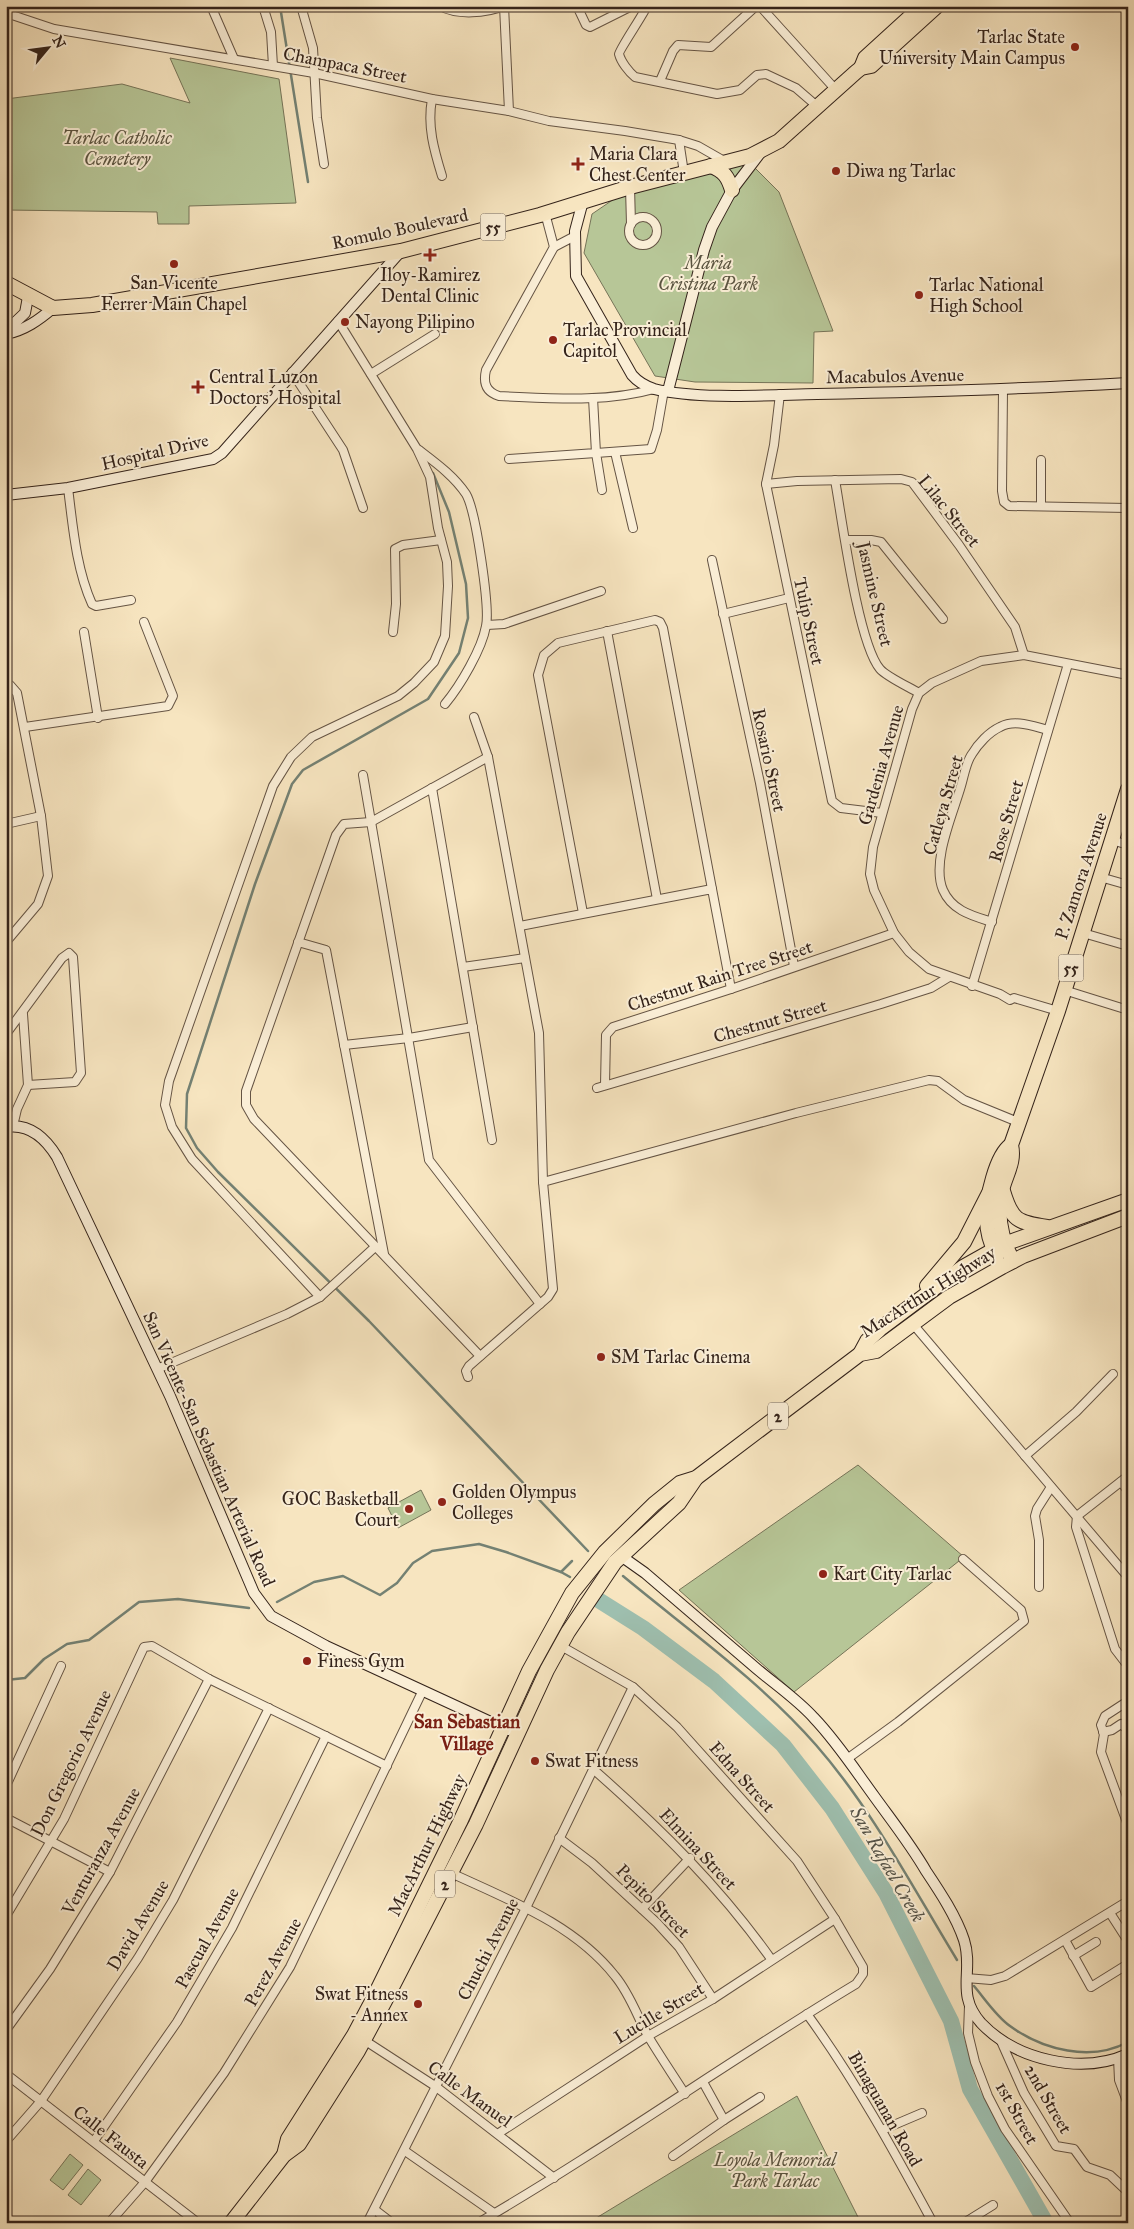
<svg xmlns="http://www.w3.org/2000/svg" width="1134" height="2229" viewBox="0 0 1134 2229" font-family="'IM FELL Great Primer',serif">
  <rect width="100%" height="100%" fill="#f7e5c0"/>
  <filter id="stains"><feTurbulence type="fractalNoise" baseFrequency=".004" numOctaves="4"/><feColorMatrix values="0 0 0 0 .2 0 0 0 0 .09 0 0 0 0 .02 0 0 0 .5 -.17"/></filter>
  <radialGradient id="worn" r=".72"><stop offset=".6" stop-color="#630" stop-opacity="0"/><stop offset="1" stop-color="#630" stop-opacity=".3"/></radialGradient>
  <g fill="#b7c697" stroke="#767458">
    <polygon points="170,58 279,79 296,203 189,206 189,224 158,224 157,212 6,210 6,99 122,84 190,103"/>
    <polygon points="748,161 779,192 833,331 814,332 813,383 695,382 655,376 584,253 592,214 614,199"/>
    <polygon points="858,1465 964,1557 794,1692 679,1590"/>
    <polygon points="421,1490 431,1510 398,1528 388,1508"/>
    <polygon points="797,2096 861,2223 588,2223"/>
    <polygon points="70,2154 83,2165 63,2190 50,2180"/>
    <polygon points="88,2169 101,2180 81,2205 68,2195"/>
  </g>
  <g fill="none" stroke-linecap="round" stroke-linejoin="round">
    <g stroke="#748173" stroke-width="2.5">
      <polyline points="280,6 308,182"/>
      <polyline points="433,473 449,512 466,584 468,618 459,653 428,699 303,770 292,784 255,884 187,1094 186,1128 197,1148 218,1172 369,1321 588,1551"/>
      <polyline points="561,1572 572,1561"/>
      <path d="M623,1576C688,1630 760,1681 816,1745C872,1809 913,1888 957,1960"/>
      <polyline points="277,1602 314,1582 343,1576 380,1595 397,1583 413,1563 432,1551 479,1544 506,1552 561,1572 570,1577"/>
      <polyline points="6,1680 25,1678 44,1659 67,1644 89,1640 139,1602 178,1599 249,1608"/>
      <path d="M974,1986C985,1999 996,2016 1010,2026C1043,2050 1091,2062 1128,2042"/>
    </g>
    <polyline stroke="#9ebfaf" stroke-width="16" points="600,1601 643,1628 714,1681 783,1745 832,1808 886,1893 951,2021 970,2089 1046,2223"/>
    <g stroke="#655444" stroke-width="10">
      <g id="street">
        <polyline points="211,6 234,59"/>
        <polyline points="263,6 271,32 273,66"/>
        <polyline points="301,6 313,48 317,118 324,164"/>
        <path d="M440,6C458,16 486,13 504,6"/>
        <polyline points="504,6 509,111"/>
        <polyline points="577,6 586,25 590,27 632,6"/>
        <path d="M647,6C643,15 619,50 619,54C621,62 629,72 635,77L717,94L740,90L757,75L766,74L796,88L818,107"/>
        <polyline points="760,6 836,90"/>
        <polyline points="6,13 54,29 314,73 432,99 509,111 549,121 625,131 679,140 698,146 726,162"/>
        <polyline points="660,81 673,51 678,45 711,47 756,6"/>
        <path d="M432,99C427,126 434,150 442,176"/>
        <polyline points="679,140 684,173"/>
        <polyline points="630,187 631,224"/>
        <path d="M545,213L554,247L486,370C483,383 486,392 499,396C550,398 605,403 654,389"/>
        <circle cx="643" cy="231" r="14"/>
        <polyline points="554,247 575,236"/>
        <polyline points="292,372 343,450 363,508"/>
        <polyline points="371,374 435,334"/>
        <polyline points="1003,390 1002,491 1004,502 1009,506 1128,508"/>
        <polyline points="780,394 774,445 766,484 832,801 841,808 882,813"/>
        <path d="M419,450C436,463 454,476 466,494C476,511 490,608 486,626C482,649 460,686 445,704"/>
        <polyline points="615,452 633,528"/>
        <polyline points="509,459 596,453 593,398"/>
        <path d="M835,480C842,519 858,643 880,669C887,677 909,687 919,693"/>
        <polyline points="766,484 797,481 901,479 912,482 959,545 1015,627 1024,655"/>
        <path d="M68,488C73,527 76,568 92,604L96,606L131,600"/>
        <polyline points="602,490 596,453 651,449 657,430 664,390"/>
        <polyline points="1041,506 1041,460"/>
        <polyline points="846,540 871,540 881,542 943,619"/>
        <polyline points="712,560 760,783 794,966"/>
        <polyline points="723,614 789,598"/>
        <polyline points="487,625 504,624 601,591"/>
        <polyline points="607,631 657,899"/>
        <polyline points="84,632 98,718"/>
        <polyline points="393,632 396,604 395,549 403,545 441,540"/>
        <polyline points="6,686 10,685 17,693 41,816 48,876 38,904 6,942"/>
        <polyline points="474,717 488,757"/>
        <polyline points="25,727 168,706 173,696 144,622"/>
        <polyline points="363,775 429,1160 540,1304"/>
        <polyline points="432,788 492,1140"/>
        <polyline points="6,824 41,816"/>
        <polyline points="1112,840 1128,845"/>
        <polyline points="1100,877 1128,885"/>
        <polyline points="583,913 538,675 544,655 558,643 655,620 660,622 663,628 712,889"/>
        <path d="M992,922C973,916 952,911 943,890C931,862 953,814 961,786C964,776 966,762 972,754C978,744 989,732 1000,727C1015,719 1032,726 1048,730"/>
        <polyline points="520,926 712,889 731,989"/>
        <polyline points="1083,933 1128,946"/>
        <polyline points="298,942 326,950 384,1254"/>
        <polyline points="463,967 525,958"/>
        <polyline points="972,986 1068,664"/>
        <polyline points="1064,990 1128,1010"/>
        <polyline points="1058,1011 1014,998 1010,1000 1000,994 929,969 909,952 894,933 874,890 870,874 873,847 912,709 919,693 932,683 981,661 1024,655 1128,675"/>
        <polyline points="6,1034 62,958 69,953 73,957 81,1073 75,1082 28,1085"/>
        <polyline points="344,1045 409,1038 473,1027"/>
        <polyline points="605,1085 606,1035 613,1027 731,989 894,933"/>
        <polyline points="597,1088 881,1004 931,988 949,977"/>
        <polyline points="13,1126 17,1109 28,1085 23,1014"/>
        <polyline points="320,1297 192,1159 172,1127 165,1105 169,1081 273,786 291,757 312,737 398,696 414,683 434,662 445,636 448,586 447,562 438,528 430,477 417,449 338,321"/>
        <polyline points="912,1323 1128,1577"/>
        <polyline points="480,1356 254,1119 246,1105 246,1091 336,835 344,824 371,822 488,757 539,1033 543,1182"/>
        <polyline points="157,1369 287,1314 320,1297 375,1247"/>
        <polyline points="468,1377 466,1371 469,1366 548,1297 553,1289 543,1182 796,1113 929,1080 938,1081 964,1100 1018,1122"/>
        <polyline points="1025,1456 1076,1412 1113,1374"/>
        <polyline points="1128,1476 1077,1516 1076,1527 1115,1649 1128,1666"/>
        <polyline points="1121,1482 1128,1491"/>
        <polyline points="1039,1587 1039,1540 1035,1516 1037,1509 1051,1487"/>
        <polyline points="1128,1701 1105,1716 1101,1725 1104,1734 1101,1752 1128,1825"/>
        <polyline points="1103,1732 1112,1730 1121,1724 1128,1730"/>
        <polyline points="847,1759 898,1722 1024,1621 1021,1610 963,1559"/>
        <path d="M593,1769C659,1827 720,1887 771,1959"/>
        <polyline points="6,1786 61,1666"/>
        <polyline points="6,1818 110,1872"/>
        <polyline points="559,1838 592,1863 657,1923 679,1947 713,1999"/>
        <path d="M451,1873C509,1900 574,1924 615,1976C630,1994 637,2016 648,2036C660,2056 673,2075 685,2094"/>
        <polyline points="642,1909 690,1858"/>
        <polyline points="1110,1913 1128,1941"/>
        <polyline points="6,1916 64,1819 144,1647 152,1646 209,1679 387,1766"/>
        <polyline points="1065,1940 1091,1987 1128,1964"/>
        <polyline points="1073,1956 1096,1942"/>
        <polyline points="966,1978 991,1980 1005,1976 1128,1901"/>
        <polyline points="969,2006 968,2033 975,2062 988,2096 1005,2129 1070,2223"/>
        <path d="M807,2014C855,2080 894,2151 933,2223"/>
        <polyline points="6,2030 50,1969 110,1872 209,1679"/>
        <polyline points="1000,2039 1024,2093 1056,2146 1074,2149 1087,2167 1110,2175 1128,2192"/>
        <polyline points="364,2040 435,2086 554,2178"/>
        <polyline points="1118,2058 1119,2080 1128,2104"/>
        <polyline points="6,2074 198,2223"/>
        <polyline points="703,2082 724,2120 760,2097"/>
        <polyline points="882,2130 922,2113"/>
        <polyline points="499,2133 648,2036 713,1999 835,1919"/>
        <polyline points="6,2141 41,2101 138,1958 173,1900 269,1708"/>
        <polyline points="94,2141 177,2022 232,1928 326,1736"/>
        <polyline points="405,2151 494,2213"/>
        <polyline points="673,2156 724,2120"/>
        <polyline points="375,2210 392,2223"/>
        <polyline points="109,2223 145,2182 224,2073 290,1967 422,1692"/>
        <polyline points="367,2223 526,1908 633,1687"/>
        <path d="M478,2223C607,2148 728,2061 856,1984L863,1974V1967L835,1919L797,1861L677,1727L633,1687L561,1646"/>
        <polyline points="964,2223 993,2205"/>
      </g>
    </g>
    <g stroke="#34231a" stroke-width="12">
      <g id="secondary">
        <path d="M583,201L575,231L576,276L632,375C638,382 645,386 654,389C699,400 770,395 817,394C921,392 1024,389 1128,383"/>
        <polyline points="6,331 25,313 28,297"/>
        <path d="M6,334C25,330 39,320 53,308"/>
        <polyline points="668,391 704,250 712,227 732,190 761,152"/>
        <polyline points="6,495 68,488 213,459 222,453 401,251"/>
        <path d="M6,1127C30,1123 46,1139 57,1157L170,1396L254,1593L271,1616L326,1646L508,1730"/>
        <path d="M621,1556L645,1573C682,1605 720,1637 757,1669C776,1685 798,1700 814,1718C837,1742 855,1770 874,1796C892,1821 911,1845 926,1871C940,1892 956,1916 964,1940C974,1971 955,1994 981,2023C1016,2060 1081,2075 1128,2054"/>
      </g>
    </g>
    <g stroke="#34231a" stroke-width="16">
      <g id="highway">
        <polyline points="861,68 865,58 922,6"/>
        <path d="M711,166C724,171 728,177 732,190"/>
        <polyline points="6,283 53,308 92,305 401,251 540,215 630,187 750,156 779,141 856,72 861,68 871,66 937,6"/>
        <path d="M1003,1191C1012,1221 1017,1222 1047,1227"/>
        <path d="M997,1256C991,1245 987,1231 987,1218C986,1199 996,1155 1011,1145"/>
        <path d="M1013,1261C1001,1239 996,1215 1002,1190C1006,1174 1015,1162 1011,1145L1058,1011L1128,789"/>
        <polyline points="927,1286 964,1242 990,1191"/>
        <polyline points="860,1354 867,1341 880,1329 963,1267 1004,1244 1128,1200"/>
        <polyline points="284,2155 288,2139 354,2035 372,2001 460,1822 529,1671 572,1593 605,1552 654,1504 680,1483 696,1478 860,1354 876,1351 949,1297 1002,1267 1023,1256 1128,1216"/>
        <polyline points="231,2223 284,2155 299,2144 358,2051 385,2001 476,1824 547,1670 568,1632 615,1562 679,1503 696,1478"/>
      </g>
    </g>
    <use href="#street" stroke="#faeed6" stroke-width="8"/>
    <use href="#secondary" stroke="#faeed6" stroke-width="10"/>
    <use href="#highway" stroke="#f7e5c0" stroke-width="14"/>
  </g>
  <g fill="#8f2418" stroke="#faeed6" stroke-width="2">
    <circle cx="1075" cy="47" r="5"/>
    <path d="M575.5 156.5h5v5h5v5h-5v5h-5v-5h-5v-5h5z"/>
    <circle cx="836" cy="171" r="5"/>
    <path d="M427.5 247.5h5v5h5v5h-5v5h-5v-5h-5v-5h5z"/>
    <circle cx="174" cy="264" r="5"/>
    <circle cx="919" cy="295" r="5"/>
    <circle cx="345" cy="322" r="5"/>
    <circle cx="553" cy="340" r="5"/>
    <path d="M195.5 379.5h5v5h5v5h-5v5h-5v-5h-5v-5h5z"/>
    <circle cx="601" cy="1357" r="5"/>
    <circle cx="442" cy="1502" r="5"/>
    <circle cx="409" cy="1509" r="5"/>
    <circle cx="823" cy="1574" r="5"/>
    <circle cx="307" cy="1661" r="5"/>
    <circle cx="535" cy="1761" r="5"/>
    <circle cx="418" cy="2004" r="5"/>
  </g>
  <g text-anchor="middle" stroke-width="4" stroke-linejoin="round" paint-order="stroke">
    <g fill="#faeed6" stroke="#6f6052" stroke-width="1">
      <rect x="480.5" y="213.5" width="25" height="27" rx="4"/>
      <rect x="1058.5" y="954.5" width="25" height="27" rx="4"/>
      <rect x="768" y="1402.5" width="20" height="27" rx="4"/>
      <rect x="435" y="1870.5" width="20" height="27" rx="4"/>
    </g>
    <g font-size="16" font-weight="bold" fill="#34231a">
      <text x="493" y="233">55</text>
      <text x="1071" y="974">55</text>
      <text x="778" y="1422">2</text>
      <text x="445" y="1890">2</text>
    </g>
    <g font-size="18" fill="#34231a" stroke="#faeed6" text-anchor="start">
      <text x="1065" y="43" text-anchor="end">Tarlac State<tspan x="1065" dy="21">University Main Campus</tspan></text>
      <text x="589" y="160">Maria Clara<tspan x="589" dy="21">Chest Center</tspan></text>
      <text x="846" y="177">Diwa ng Tarlac</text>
      <text x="430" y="281" text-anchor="middle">Iloy-Ramirez<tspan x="430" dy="21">Dental Clinic</tspan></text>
      <text x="174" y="289" text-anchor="middle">San Vicente<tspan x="174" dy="21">Ferrer Main Chapel</tspan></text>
      <text x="929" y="291">Tarlac National<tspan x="929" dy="21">High School</tspan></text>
      <text x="355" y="328">Nayong Pilipino</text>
      <text x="563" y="336">Tarlac Provincial<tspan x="563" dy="21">Capitol</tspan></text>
      <text x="209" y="383">Central Luzon<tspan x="209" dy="21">Doctors' Hospital</tspan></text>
      <text x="611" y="1363">SM Tarlac Cinema</text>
      <text x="452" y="1498">Golden Olympus<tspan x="452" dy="21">Colleges</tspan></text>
      <text x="399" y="1505" text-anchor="end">GOC Basketball<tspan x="399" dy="21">Court</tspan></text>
      <text x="833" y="1580">Kart City Tarlac</text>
      <text x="317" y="1667">Finess Gym</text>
      <text x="545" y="1767">Swat Fitness</text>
      <text x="408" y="2000" text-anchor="end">Swat Fitness<tspan x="408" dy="21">- Annex</tspan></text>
    </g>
    <g font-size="18" fill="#34231a" stroke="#faeed6">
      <text transform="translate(345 65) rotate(11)" y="6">Champaca Street</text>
      <text transform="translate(400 229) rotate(-12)" y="6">Romulo Boulevard</text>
      <text transform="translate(895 376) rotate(-1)" y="6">Macabulos Avenue</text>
      <text transform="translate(155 452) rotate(-13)" y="6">Hospital Drive</text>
      <text transform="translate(949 511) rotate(51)" y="6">Lilac Street</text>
      <text transform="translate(875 594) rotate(77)" y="6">Jasmine Street</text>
      <text transform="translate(809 621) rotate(78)" y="6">Tulip Street</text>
      <text transform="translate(769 760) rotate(78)" y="6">Rosario Street</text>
      <text transform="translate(881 765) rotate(-74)" y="6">Gardenia Avenue</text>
      <text transform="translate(943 805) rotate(-74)" y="6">Catleya Street</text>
      <text transform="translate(1006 821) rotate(-74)" y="6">Rose Street</text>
      <text transform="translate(1081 876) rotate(-72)" y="6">P. Zamora Avenue</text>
      <text transform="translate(720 976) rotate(-18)" y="6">Chestnut Rain Tree Street</text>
      <text transform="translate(770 1021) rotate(-16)" y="6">Chestnut Street</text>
      <text transform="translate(928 1292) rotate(-32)" y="6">MacArthur Highway</text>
      <text transform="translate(209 1449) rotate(66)" y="6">San Vicente-San Sebastian Arterial Road</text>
      <text transform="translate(71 1763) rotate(-64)" y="6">Don Gregorio Avenue</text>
      <text transform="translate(742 1777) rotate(48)" y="6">Edna Street</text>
      <text transform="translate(427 1845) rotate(-64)" y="6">MacArthur Highway</text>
      <text transform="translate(698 1849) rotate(47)" y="6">Elmina Street</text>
      <text transform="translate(101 1851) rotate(-61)" y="6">Venturanza Avenue</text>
      <text transform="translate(653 1901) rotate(45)" y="6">Pepito Street</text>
      <text transform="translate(138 1925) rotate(-59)" y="6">David Avenue</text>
      <text transform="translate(207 1938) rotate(-61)" y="6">Pascual Avenue</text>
      <text transform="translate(488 1949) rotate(-63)" y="6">Chuchi Avenue</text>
      <text transform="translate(273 1962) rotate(-61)" y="6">Perez Avenue</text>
      <text transform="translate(659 2013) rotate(-31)" y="6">Lucille Street</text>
      <text transform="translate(470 2094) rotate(36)" y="6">Calle Manuel</text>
      <text transform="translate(1048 2099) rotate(60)" y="6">2nd Street</text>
      <text transform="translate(885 2109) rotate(60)" y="6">Binaguanan Road</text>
      <text transform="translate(1017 2113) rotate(61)" y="6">1st Street</text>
      <text transform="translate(111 2137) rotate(38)" y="6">Calle Fausta</text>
    </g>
    <g font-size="18" font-style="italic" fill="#5b5440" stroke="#faeed6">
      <text x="117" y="144">Tarlac Catholic<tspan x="117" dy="21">Cemetery</tspan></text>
      <text x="708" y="269">Maria<tspan x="708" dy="21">Cristina Park</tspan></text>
      <text x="775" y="2166">Loyola Memorial<tspan x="775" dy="21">Park Tarlac</tspan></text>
    </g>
    <g font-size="19" font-weight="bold" fill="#7a1f14" stroke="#faeed6">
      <text x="467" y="1728">San Sebastian<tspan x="467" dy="22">Village</tspan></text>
    </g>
    <g font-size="19" font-style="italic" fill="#545247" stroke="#faeed6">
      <text transform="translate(888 1864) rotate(60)" y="7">San Rafael Creek</text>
    </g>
  </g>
  <rect width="1134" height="2229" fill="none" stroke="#f7e5c0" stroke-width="25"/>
  <rect x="8" y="8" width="1119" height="2214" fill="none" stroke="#34231a" stroke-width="2.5"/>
  <rect x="12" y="12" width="1109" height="2204" fill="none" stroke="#34231a"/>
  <g transform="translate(48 48) rotate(61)" stroke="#faeed6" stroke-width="4" paint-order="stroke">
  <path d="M0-4L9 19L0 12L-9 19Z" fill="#34231a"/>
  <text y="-8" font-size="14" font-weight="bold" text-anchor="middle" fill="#34231a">N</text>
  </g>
  <rect width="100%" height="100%" filter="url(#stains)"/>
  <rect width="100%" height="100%" fill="url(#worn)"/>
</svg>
